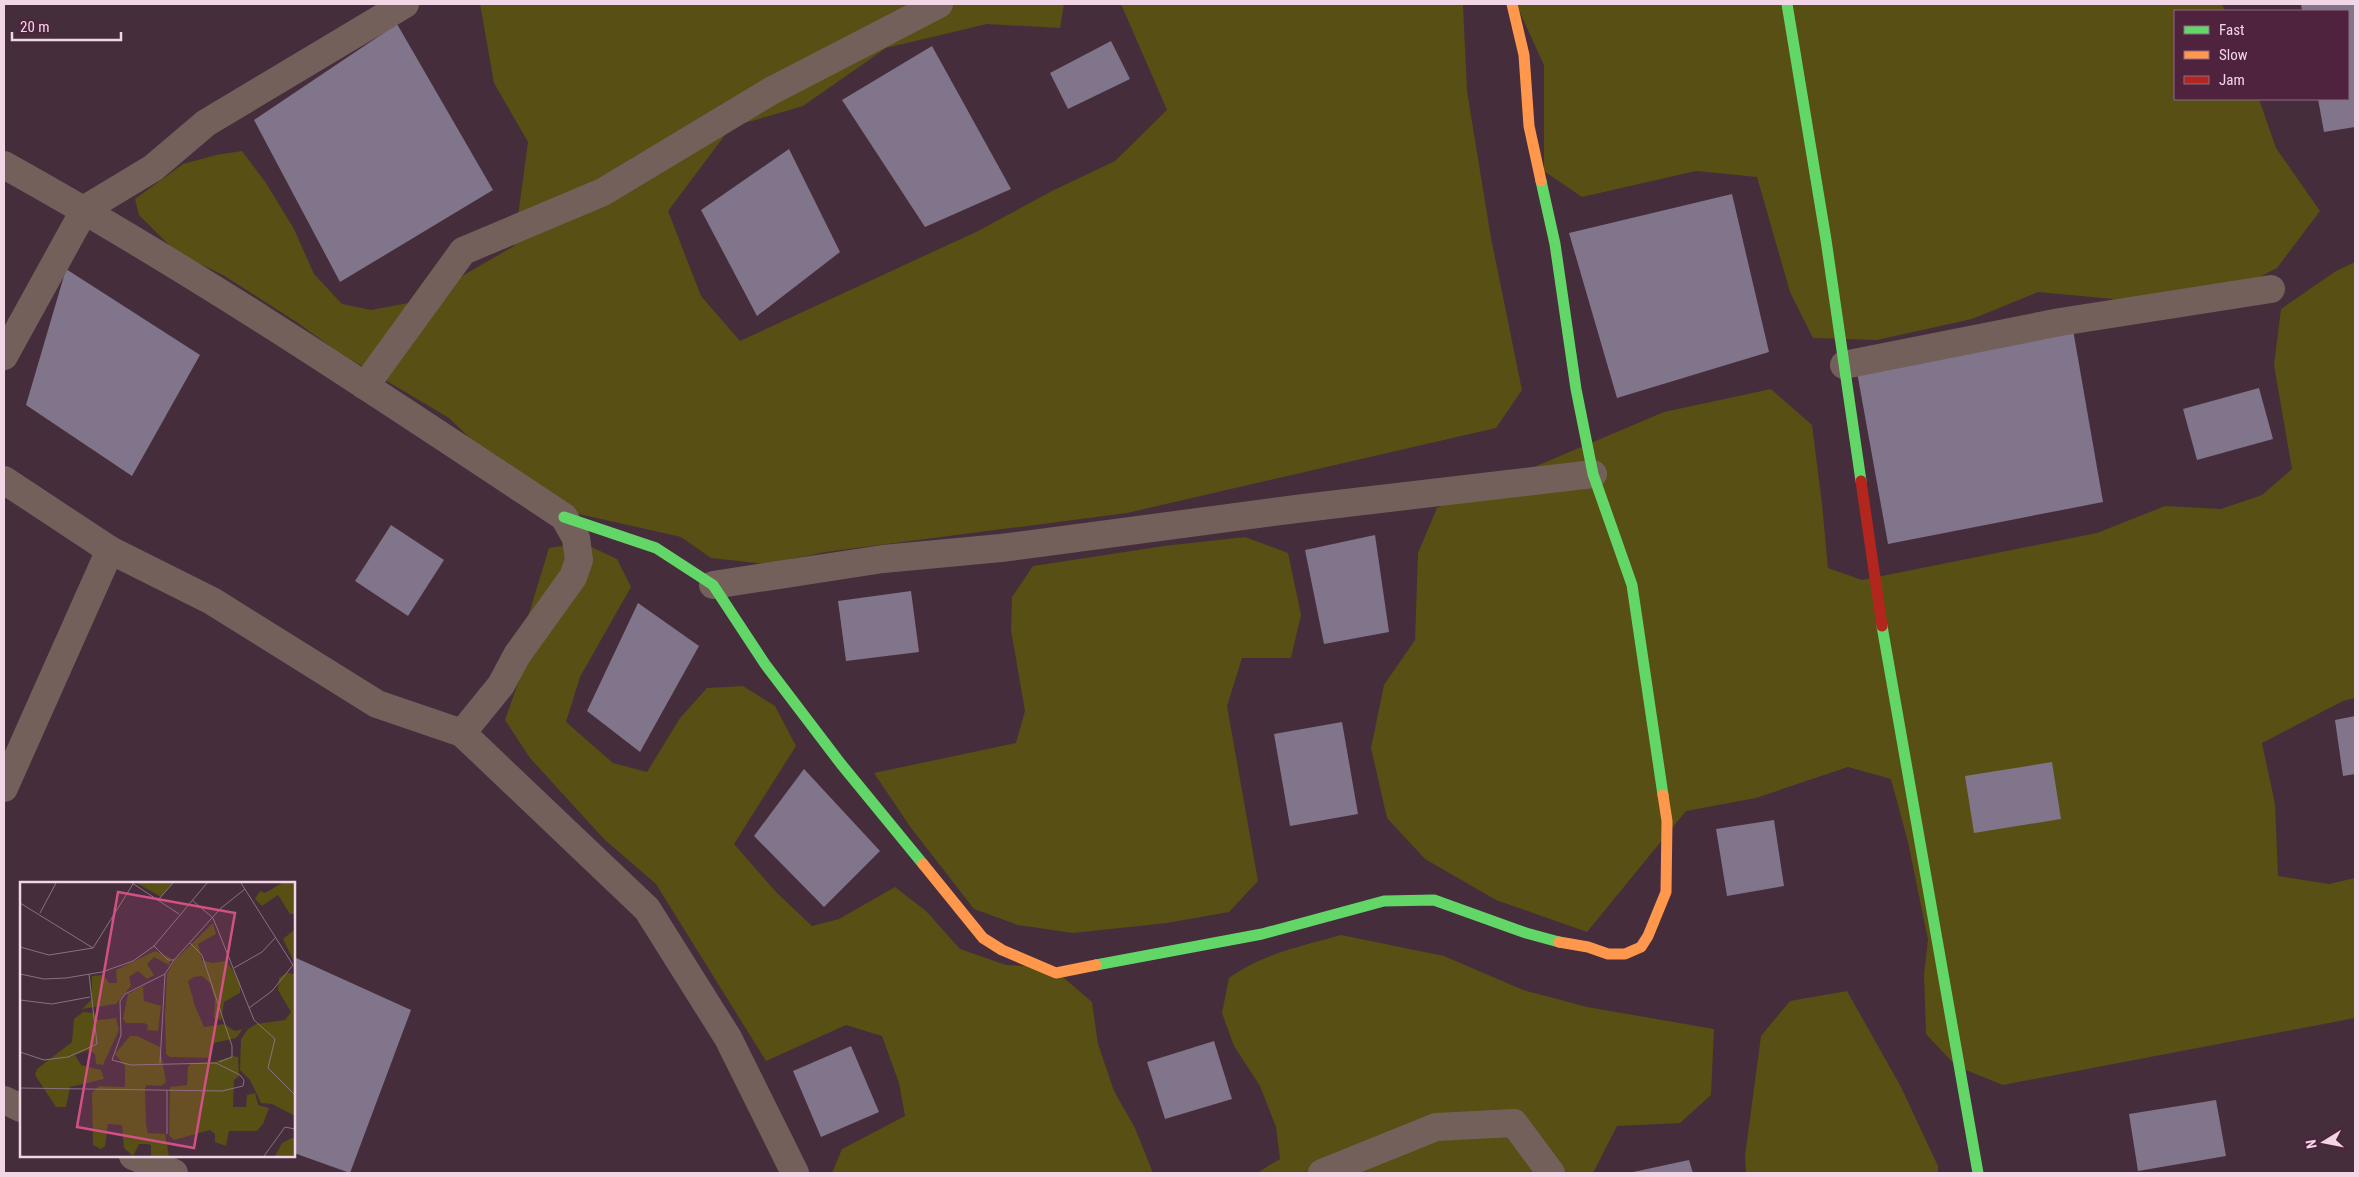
<svg xmlns="http://www.w3.org/2000/svg" width="2359" height="1177" viewBox="0 0 2359 1177" font-family="'Roboto Condensed',sans-serif">
  <rect width="100%" height="100%" fill="#452d3c"/>
  <g fill="#574f13">
    <polygon points="480,4 1064,4 1060,28 987,24 886,48 803,106 731,127 668,211 701,296 740,341 978,231 1052,191 1115,161 1167,110 1121,4 1463,4 1467,91 1491,238 1522,390 1496,428 1127,513 826,552 766,564 711,558 681,537 570,512 496,463 449,418 338,352 298,323 223,275 177,253 139,215 135,199 183,164 216,155 242,151 266,183 294,229 314,274 342,304 371,310 419,301 514,246 528,142 494,83"/>
    <polygon points="1516,4 2222,4 2225,11 2175,11 2175,99 2259,99 2276,148 2320,211 2277,268 2235,290 2165,298 2113,299 2038,292 1972,319 1877,340 1813,338 1790,292 1757,177 1696,171 1582,197 1544,171 1544,65"/>
    <polygon points="2355,262 2355,698 2343,701 2262,743 2275,804 2278,876 2329,884 2355,878 2355,1018 2003,1085 1956,1066 1926,1034 1924,974 1928,940 1908,842 1891,779 1848,767 1756,798 1686,811 1587,932 1496,900 1425,859 1387,818 1371,748 1384,685 1415,640 1418,553 1437,508 1664,412 1771,389 1812,425 1822,504 1828,568 1862,580 2097,533 2165,506 2221,509 2262,495 2292,469 2274,365 2281,309 2336,271"/>
    <polygon points="1245,537 1288,553 1301,615 1291,658 1242,658 1227,706 1258,881 1229,912 1167,923 1073,933 1018,925 974,909 911,828 874,773 1016,743 1025,711 1011,630 1012,597 1033,566 1164,546"/>
    <polygon points="583,543 617,559 631,587 580,677 566,722 613,763 647,772 680,718 707,688 743,686 775,706 796,746 734,844 777,893 812,926 839,919 895,887 926,911 960,949 1006,965 1051,967 1092,1002 1098,1044 1114,1091 1135,1128 1153,1173 832,1173 842,1149 905,1116 899,1083 882,1036 846,1025 766,1061 656,884 604,839 530,758 505,720 524,666 528,617 549,548"/>
    <path d="M1341,935L1444,956L1523,990L1587,1007L1714,1029L1711,1095L1680,1123L1617,1126L1593,1173H1257L1280,1159L1276,1127L1260,1086L1234,1046L1222,1013L1229,978C1262,954 1302,946 1341,935Z"/>
    <polygon points="1847,991 1901,1087 1938,1166 1938,1173 1746,1173 1745,1156 1761,1036 1790,1001"/>
  </g>
  <g fill="#80758b">
    <polygon points="2301,4 2355,4 2355,127 2324,132 2318,99 2348,99 2348,11 2302,11"/>
    <polygon points="397,24 493,190 340,282 254,120"/>
    <polygon points="1111,41 1130,79 1068,109 1050,73"/>
    <polygon points="932,46 1011,189 925,227 842,100"/>
    <polygon points="789,149 840,252 757,316 701,210"/>
    <polygon points="1732,194 1769,352 1617,398 1569,233"/>
    <polygon points="66,269 200,355 132,476 26,405"/>
    <polygon points="2072,324 2103,502 1888,544 1857,372"/>
    <polygon points="2259,388 2273,439 2197,460 2183,409"/>
    <polygon points="391,525 444,560 408,616 355,581"/>
    <polygon points="1375,535 1389,632 1324,644 1305,550"/>
    <polygon points="911,591 919,652 846,661 838,601"/>
    <polygon points="638,603 699,646 640,752 587,711"/>
    <polygon points="2355,716 2355,774 2343,776 2335,720"/>
    <polygon points="1342,722 1358,814 1290,826 1274,734"/>
    <polygon points="2052,762 2061,819 1974,833 1965,776"/>
    <polygon points="804,769 880,851 824,907 754,836"/>
    <polygon points="1774,820 1784,886 1727,896 1716,829"/>
    <polygon points="294,957 411,1010 350,1173 294,1153"/>
    <polygon points="1214,1041 1232,1099 1165,1119 1147,1062"/>
    <polygon points="851,1046 879,1112 821,1137 793,1071"/>
    <polygon points="2216,1100 2226,1156 2138,1171 2129,1114"/>
    <polygon points="1689,1160 1693,1173 1633,1173 1633,1172"/>
  </g>
  <g fill="none" stroke-linecap="round" stroke-linejoin="round">
    <g stroke="#74605b" stroke-width="28">
      <path d="M4,165C197,272 380,395 564,517L576,538L579,560L573,577L517,655L501,685L462,733"/>
      <polyline points="4,356 85,209 153,168 206,123 405,4"/>
      <polyline points="1844,365 2060,322 2271,289"/>
      <polyline points="365,386 463,251 603,192 771,91 939,4"/>
      <polyline points="4,480 110,550 212,601 377,704 462,733 647,909 728,1038 795,1173"/>
      <polyline points="713,585 883,559 1001,548 1304,508 1593,474"/>
      <polyline points="4,788 110,550"/>
      <polyline points="4,1100 21,1108"/>
      <polyline points="133,1156 174,1173"/>
      <polyline points="1322,1173 1436,1127 1514,1123 1551,1173"/>
    </g>
    <g stroke="#63d668" stroke-width="11">
      <polyline points="1787,4 1826,240 1861,481"/>
      <polyline points="1541,181 1555,244 1576,389 1593,474 1632,585 1663,795"/>
      <polyline points="564,517 656,548 713,585 765,664 841,764 923,864"/>
      <polyline points="1882,626 1978,1173"/>
      <polyline points="1096,965 1262,934 1384,901 1434,900 1526,933 1559,942"/>
    </g>
    <g stroke="#ff974d" stroke-width="11">
      <polyline points="1512,4 1524,55 1529,126 1541,181"/>
      <polyline points="923,864 983,938 1002,950 1056,973 1096,965"/>
      <polyline points="1559,942 1588,947 1608,954 1625,954 1641,947 1648,936 1666,892 1667,821 1663,795"/>
    </g>
    <polyline stroke="#b3261e" stroke-width="11" points="1861,481 1882,626"/>
  </g>
  <g transform="translate(20 882)">
    <rect width="275" height="275" fill="#452d3c"/>
    <path d="M117,1H152L141,15ZM262,1H275V32H270L258,13L242,24L235,17L240,9L245,11ZM193,41L196,52L178,62L182,78L192,81L207,79L220,100V111L204,120L201,138L194,136L195,118L190,101L182,94L174,95L168,99L175,124L184,145L204,142L215,149L223,147L216,156L194,161L190,176L150,175L146,172L145,134L147,92L154,79ZM275,47V82L263,57ZM135,69L151,76L149,83L134,75L127,82L134,93L127,97L118,89L109,95L111,104L96,122L62,127L72,117V94L83,93L89,101H97L96,88ZM267,91L275,92V234L252,222L241,221L230,198L220,188L221,157L228,147L236,142L265,138L271,130L258,108L259,96ZM123,104L124,119L141,124L138,149L127,148L128,143L124,141H106L103,137L108,112ZM63,130L74,131L78,138L96,136L99,148L83,183L76,182L75,172L69,168L55,173L61,183L81,188L84,197L50,205L46,225H36L15,193L17,187L52,160L54,137ZM110,154H117L140,165L146,200L141,204L127,203L125,206L126,243L128,251L145,252L149,274H131V263L126,262H119L113,274L104,266L102,243L88,242L85,264L81,267L73,263L72,211L79,204L105,205V184L95,172ZM213,174L218,175L219,194L214,198L213,225H226L227,213L235,211L238,223L249,226L243,242L237,249H209L206,264L195,260V252L190,248L154,258L149,253L150,205L167,203L168,185L171,181L194,180ZM272,256H275V274H255L262,261Z" fill="#574f13"/>
    <path fill="none" stroke="#8b7180" stroke-width="1" d="M112,1L159,32M221,1L273,83L252,109L229,126M138,18L153,1M172,18L193,36L234,138L255,157L248,186L275,213M0,21L73,66M20,31L36,1M170,61L182,73L212,164V175L199,180M134,64L148,78H154L200,27L225,7M0,65L29,73L73,66L113,2M214,86L242,70L255,56M0,92L24,97L46,96L82,90L113,79L134,64L187,1M0,118L32,122L70,115M0,170L24,178L48,175L77,162L69,92M140,181L145,92M0,206L202,209L223,204L224,198L220,193L196,181L111,183L92,178L101,153L100,119L105,112L145,92L154,78M147,208V252M244,274L265,245L275,247"/>
    <path fill="#d15185" fill-opacity="0.15" stroke="#d15185" stroke-width="2.5" d="M98,10L215,31L174,266L57,245Z"/>
    <rect width="275" height="275" fill="none" stroke="#f3d6e6" stroke-width="2.5"/>
  </g>
  <rect width="2359" height="1177" fill="none" stroke="#f3d6e6" stroke-width="10"/>
  <rect x="2174" y="10" width="175" height="90" fill="#4f233e" stroke="#916b81"/>
  <rect x="2184" y="26" width="25" height="8" fill="#63d668" stroke="#916b81"/>
  <text x="2219" y="35" font-size="15" fill="#f3d6e6">Fast</text>
  <rect x="2184" y="51" width="25" height="8" fill="#ff974d" stroke="#916b81"/>
  <text x="2219" y="60" font-size="15" fill="#f3d6e6">Slow</text>
  <rect x="2184" y="76" width="25" height="8" fill="#b3261e" stroke="#916b81"/>
  <text x="2219" y="85" font-size="15" fill="#f3d6e6">Jam</text>
  <g transform="translate(2324 1142) rotate(260)" stroke="#4f233e" stroke-width="4" paint-order="stroke">
  <path d="M0-4L9 19L0 12L-9 19Z" fill="#f3d6e6"/>
  <text y="-8" font-size="14" font-weight="bold" text-anchor="middle" fill="#f3d6e6">N</text>
  </g>
  <path d="M12 32v8h109v-8" fill="none" stroke="#f3d6e6" stroke-width="2.5"/>
  <text x="20" y="32" font-size="15" fill="#f3d6e6" stroke="#4f233e" stroke-width="4" paint-order="stroke">20 m</text>
</svg>
